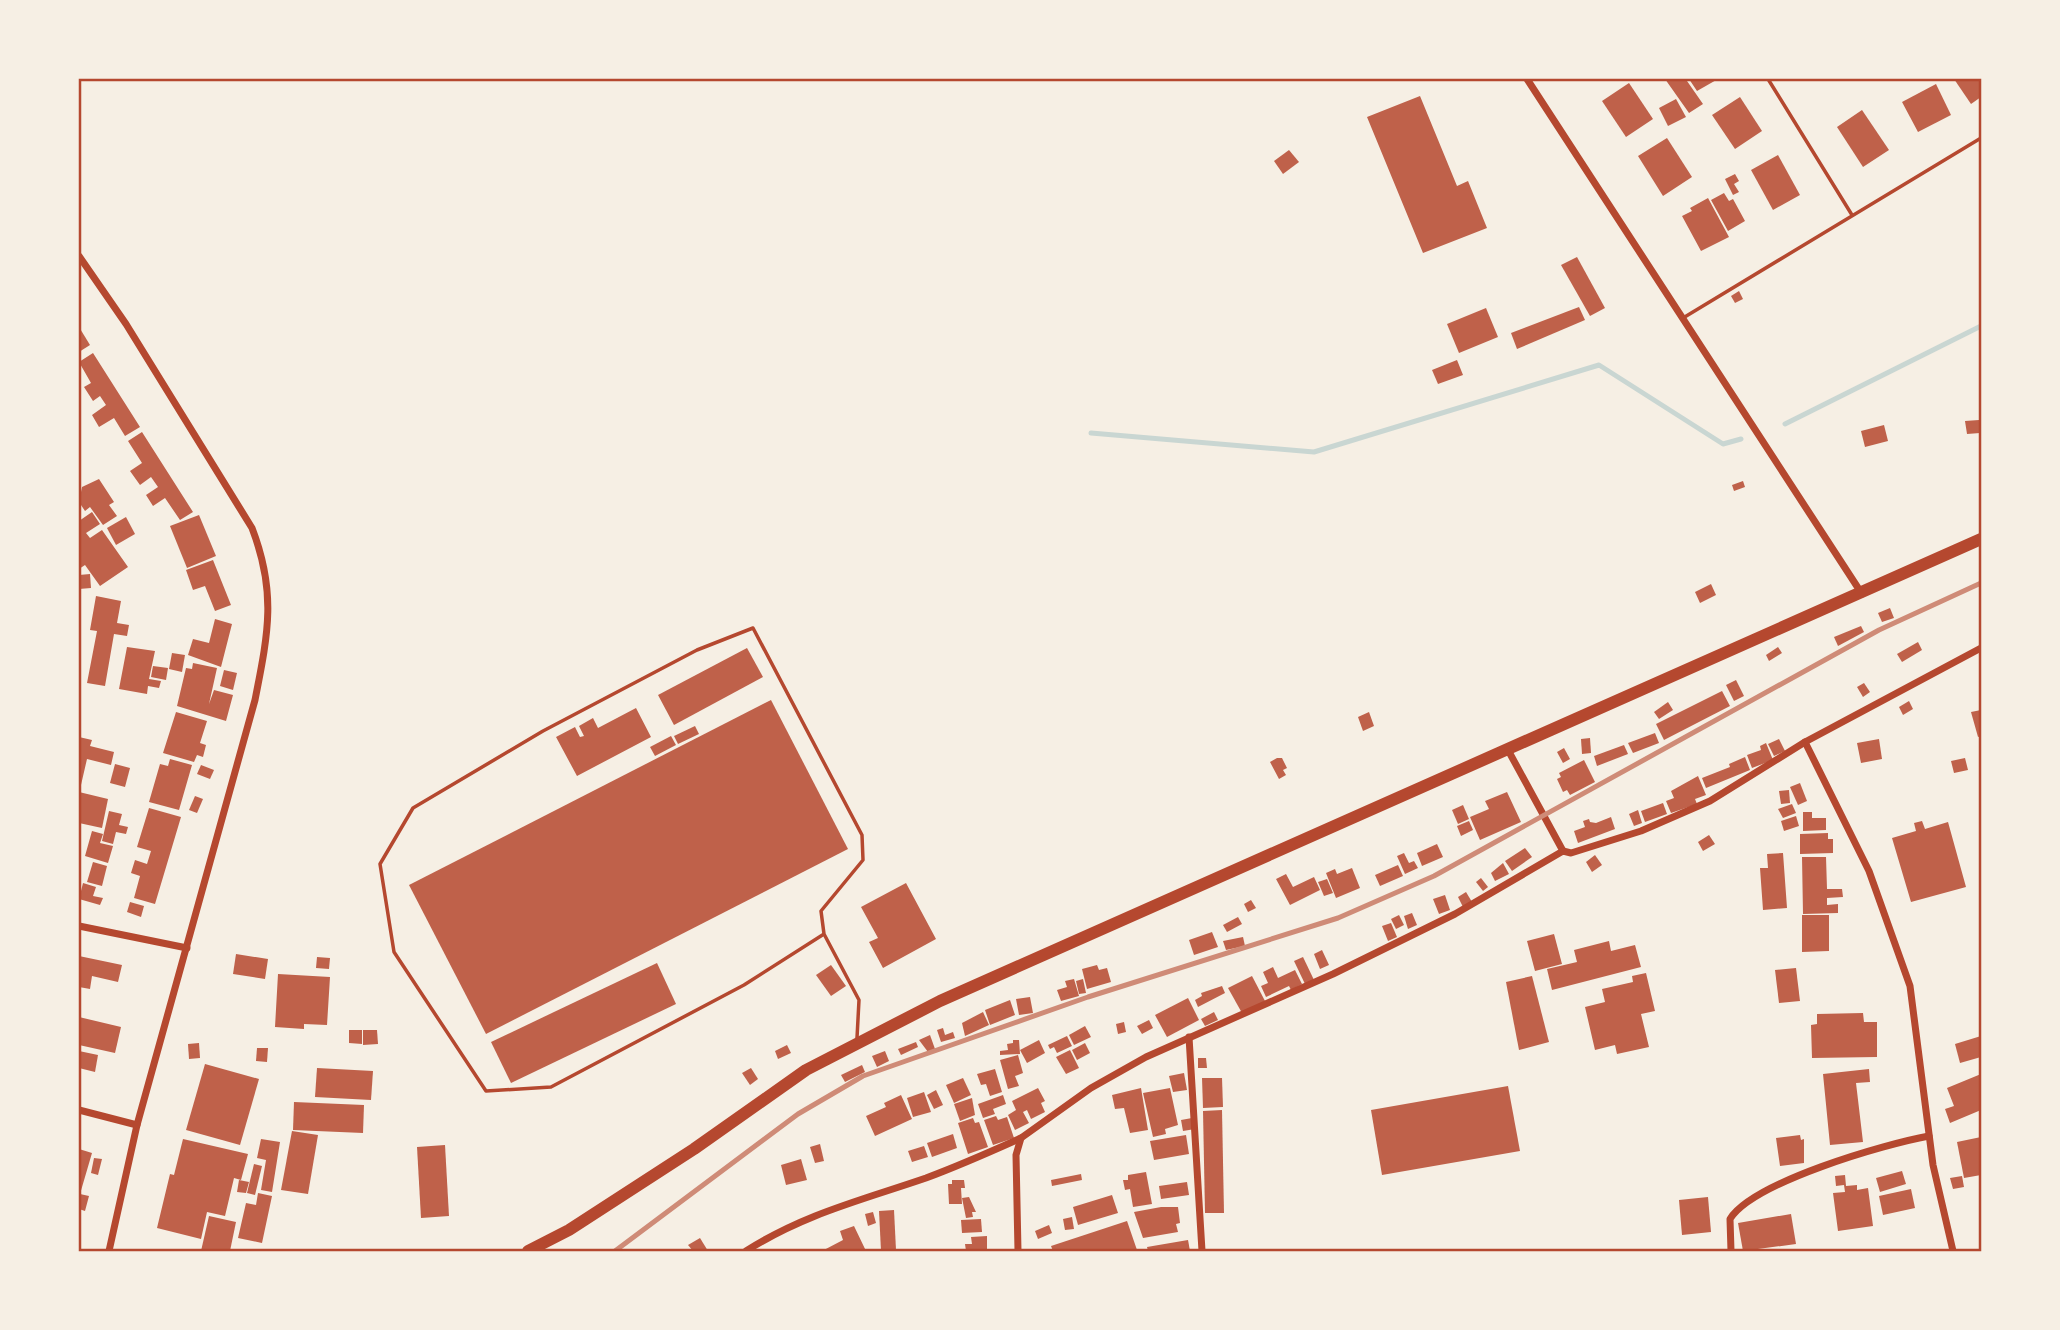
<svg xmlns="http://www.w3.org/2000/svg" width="2060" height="1330" viewBox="0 0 2060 1330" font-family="Cabin,sans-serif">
  <rect width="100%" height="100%" fill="#f6efe4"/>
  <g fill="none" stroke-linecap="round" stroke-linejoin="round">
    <g stroke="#c9d6d2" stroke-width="5">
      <polyline points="1785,424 1981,326"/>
      <polyline points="1091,433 1314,452 1599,365 1723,444 1741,439"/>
    </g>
  </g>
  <g fill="#bf614a">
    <polygon points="1665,79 1718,79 1697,91 1689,79 1687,81 1703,104 1689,113"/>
    <polygon points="1954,79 1981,79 1981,97 1971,104"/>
    <polygon points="1629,83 1653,119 1626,137 1602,101"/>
    <polygon points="1936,84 1951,115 1918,132 1902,102"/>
    <polygon points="1420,96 1457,186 1468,181 1487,228 1423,253 1367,117"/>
    <polygon points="1740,97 1762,131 1735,149 1712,115"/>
    <polygon points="1676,99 1686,117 1668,126 1659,108"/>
    <polygon points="1862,110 1889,150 1863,167 1837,127"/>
    <polygon points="1667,138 1692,177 1663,196 1638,156"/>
    <polygon points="1289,150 1299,162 1283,174 1274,161"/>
    <polygon points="1778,155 1800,195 1773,210 1751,170"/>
    <polygon points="1735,174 1739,181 1734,184 1739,192 1733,195 1725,179"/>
    <polygon points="1724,193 1729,201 1733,199 1745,221 1728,231 1711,200"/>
    <polygon points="1708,198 1729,237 1701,251 1682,216 1692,211 1690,208"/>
    <polygon points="1577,257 1605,308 1590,316 1561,265"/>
    <polygon points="1739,291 1743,299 1735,303 1731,296"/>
    <polygon points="1579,307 1585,320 1517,349 1511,333"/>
    <polygon points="1486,308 1498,337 1459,353 1447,324"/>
    <polygon points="79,327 90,345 79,352"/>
    <polygon points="93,353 140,427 125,436 114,418 99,427 92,415 106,405 100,396 93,401 84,387 91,383 79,362"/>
    <polygon points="1457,360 1463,375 1438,384 1432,370"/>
    <polygon points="1979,420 1980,433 1967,434 1965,421"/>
    <polygon points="1884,425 1888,441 1865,447 1861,431"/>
    <polygon points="142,432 193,512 180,520 165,498 153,506 146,495 158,487 151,477 140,485 130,471 142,463 128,441"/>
    <polygon points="99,479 114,502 109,505 117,516 103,525 90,507 85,511 79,502 82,487"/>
    <polygon points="1743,481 1745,487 1734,491 1732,485"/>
    <polygon points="92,512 100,524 86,533 90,538 102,530 128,567 100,586 85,565 79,569 79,521"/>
    <polygon points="199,515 216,556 187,568 170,526"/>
    <polygon points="126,517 135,534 116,545 107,528"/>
    <polygon points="213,560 231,605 215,611 205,586 193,590 186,570"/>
    <polygon points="90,574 91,588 79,589 79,575"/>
    <polygon points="1711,584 1716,595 1700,603 1695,592"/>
    <polygon points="96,596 121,601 117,623 129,625 127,636 114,634 105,686 87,683 97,631 90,630"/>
    <polygon points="1890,608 1894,618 1882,622 1878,613"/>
    <polygon points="215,619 232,624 221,667 188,655 193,639 209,643"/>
    <polygon points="1861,626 1864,632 1838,646 1834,637"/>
    <polygon points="1918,642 1922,650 1902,662 1897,654"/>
    <polygon points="127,647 155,651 149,679 161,681 159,688 148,686 147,694 119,689"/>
    <polygon points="1778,647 1782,653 1769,661 1766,655"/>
    <polygon points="747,648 763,677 674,725 658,695"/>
    <polygon points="172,653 185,655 182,672 169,669"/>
    <polygon points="193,663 217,668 209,704 214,690 233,695 226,721 177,706 186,668 192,669"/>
    <polygon points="153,666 168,668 166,680 151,677"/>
    <polygon points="224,670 237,673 233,690 220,686"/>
    <polygon points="1736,680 1744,696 1734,701 1726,685"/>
    <polygon points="1864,683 1870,692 1863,697 1857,687"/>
    <polygon points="1722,691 1730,706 1664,740 1656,724"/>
    <polygon points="771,700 848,849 486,1034 409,885"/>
    <polygon points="1909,701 1913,709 1903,715 1899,707"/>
    <polygon points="1668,702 1673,710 1659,719 1654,712"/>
    <polygon points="636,708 651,737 577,776 556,737 575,727 580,737 584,736 579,726 593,718 598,728"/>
    <polygon points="1981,710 1981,736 1978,737 1971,712"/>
    <polygon points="176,712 207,721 200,743 206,745 203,757 197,755 194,762 163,753"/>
    <polygon points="1369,712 1374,726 1363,731 1358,717"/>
    <polygon points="695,726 699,734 678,744 674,736"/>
    <polygon points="1655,733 1659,743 1633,753 1628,743"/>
    <polygon points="671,736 676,745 655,756 650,747"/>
    <polygon points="79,737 92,740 90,746 114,752 111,765 87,759 81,785 79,784"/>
    <polygon points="1590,738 1591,753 1582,754 1581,739"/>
    <polygon points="1779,739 1785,751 1774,756 1768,744"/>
    <polygon points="1879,739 1882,759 1861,763 1857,743"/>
    <polygon points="1766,743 1773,760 1752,768 1747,755 1761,750 1760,746"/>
    <polygon points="1624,745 1628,754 1597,766 1594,756"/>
    <polygon points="1564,748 1570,759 1563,763 1557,752"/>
    <polygon points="1745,757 1750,770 1706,788 1702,778 1730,767 1729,764"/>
    <polygon points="1277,758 1282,758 1287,768 1283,770 1286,775 1279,779 1270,762"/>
    <polygon points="1965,758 1968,770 1954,773 1951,761"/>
    <polygon points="170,759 192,765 179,810 149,802 160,764 168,766"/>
    <polygon points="1584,760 1595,782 1570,795 1567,790 1563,792 1557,779 1561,777 1559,773"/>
    <polygon points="115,764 130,768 125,787 110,783"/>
    <polygon points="201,765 214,770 210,779 197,774"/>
    <polygon points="1698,776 1706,795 1695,799 1697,804 1671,813 1666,801 1674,798 1671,791"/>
    <polygon points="1800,783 1807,801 1798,805 1790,787"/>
    <polygon points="1789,790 1790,803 1781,804 1779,791"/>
    <polygon points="79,792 108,799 102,828 79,823"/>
    <polygon points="1507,792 1521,822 1480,840 1470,817 1489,809 1485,801"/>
    <polygon points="195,796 203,799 197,813 189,810"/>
    <polygon points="1663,803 1667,814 1645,822 1641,811"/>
    <polygon points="1792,804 1796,813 1783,818 1778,809"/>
    <polygon points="1463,805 1469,819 1458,824 1452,810"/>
    <polygon points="149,808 181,817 155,904 134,898 140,876 131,873 135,860 147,864 151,851 137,847"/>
    <polygon points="1638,810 1642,823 1634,826 1629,814"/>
    <polygon points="109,811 122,814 119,825 128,827 126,834 116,832 113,844 102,841"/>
    <polygon points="1803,812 1812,812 1812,818 1826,818 1826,830 1803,831"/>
    <polygon points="1796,816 1799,826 1784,831 1781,821"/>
    <polygon points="1611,817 1615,829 1578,843 1574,831 1585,827 1583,821 1589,819 1590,822 1596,823"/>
    <polygon points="1469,821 1473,830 1461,836 1457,826"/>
    <polygon points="1922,821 1925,829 1948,822 1966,887 1911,902 1892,838 1916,831 1914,823"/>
    <polygon points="92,831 103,834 100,843 113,846 108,863 85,856"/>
    <polygon points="1828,833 1828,839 1833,839 1833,853 1800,854 1800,834"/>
    <polygon points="1709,835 1715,844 1703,851 1698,842"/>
    <polygon points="1437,844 1443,857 1422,866 1417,853"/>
    <polygon points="1525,848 1532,857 1512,871 1505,861"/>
    <polygon points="1404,853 1409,863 1414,861 1418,868 1405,874 1397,856"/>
    <polygon points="1783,853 1787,908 1763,910 1760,868 1768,868 1767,854"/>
    <polygon points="1595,855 1602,865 1592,872 1586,862"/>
    <polygon points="1802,857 1826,857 1827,889 1842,889 1843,897 1827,898 1827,905 1838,904 1838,913 1803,914"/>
    <polygon points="93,862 107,866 102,886 87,882"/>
    <polygon points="1503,863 1509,874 1495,881 1491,873"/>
    <polygon points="1398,865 1403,876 1380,886 1375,875"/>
    <polygon points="1352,868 1360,888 1336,898 1326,873 1335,869 1337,874"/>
    <polygon points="1286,874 1293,887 1314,877 1320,890 1290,905 1276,879"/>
    <polygon points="1481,878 1488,887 1483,891 1476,882"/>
    <polygon points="1327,879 1333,893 1324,896 1318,882"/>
    <polygon points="83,883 96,887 93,896 103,898 100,905 79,899"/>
    <polygon points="906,883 936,939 883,968 869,942 878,938 861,907"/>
    <polygon points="1466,892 1472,902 1463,907 1458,897"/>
    <polygon points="1445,895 1450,910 1439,914 1433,899"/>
    <polygon points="1251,900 1256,908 1248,912 1244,904"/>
    <polygon points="130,902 144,906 141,917 127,912"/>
    <polygon points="1412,913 1417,925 1408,929 1404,916"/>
    <polygon points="1399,915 1404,925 1396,929 1391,919"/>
    <polygon points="1802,915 1829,915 1829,951 1802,952"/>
    <polygon points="1238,917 1242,924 1227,932 1223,925"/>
    <polygon points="1391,923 1397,937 1388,941 1382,926"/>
    <polygon points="1212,932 1218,947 1194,955 1189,940"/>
    <polygon points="1554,934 1562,964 1535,971 1527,941"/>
    <polygon points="1243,937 1245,946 1226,950 1223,941"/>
    <polygon points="1609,941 1611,951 1635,945 1641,967 1552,990 1547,969 1577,962 1574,950"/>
    <polygon points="1322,950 1329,965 1320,969 1314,954"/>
    <polygon points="236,954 268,959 265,979 233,974"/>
    <polygon points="79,956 122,965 118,982 92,976 90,989 79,987"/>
    <polygon points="317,957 330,958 329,969 316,968"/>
    <polygon points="1303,957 1314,980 1305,984 1294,961"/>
    <polygon points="657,963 676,1004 511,1083 491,1042"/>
    <polygon points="831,965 846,986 831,996 816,975"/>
    <polygon points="1097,965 1099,970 1107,968 1111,982 1087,989 1082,969"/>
    <polygon points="1273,967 1278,978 1295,970 1302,984 1291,990 1289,986 1266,997 1261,986 1268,983 1263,972"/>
    <polygon points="1796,968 1800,1001 1779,1003 1775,970"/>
    <polygon points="1646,973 1655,1011 1641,1014 1649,1047 1617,1054 1615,1045 1595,1050 1585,1007 1605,1002 1602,989 1633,982 1632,976"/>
    <polygon points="278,974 330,977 327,1025 304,1024 304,1029 275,1027"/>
    <polygon points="1252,976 1265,1001 1242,1013 1228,988"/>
    <polygon points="1532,976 1549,1042 1519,1050 1506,982"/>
    <polygon points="1074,979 1079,996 1061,1001 1057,990 1067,987 1065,981"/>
    <polygon points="1083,979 1086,993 1079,994 1076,981"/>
    <polygon points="1222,986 1225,993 1198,1007 1195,1000 1202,996 1201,993"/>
    <polygon points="1030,997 1033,1013 1019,1015 1016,999"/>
    <polygon points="1188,998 1199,1020 1167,1037 1155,1015"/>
    <polygon points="1010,1000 1015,1015 990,1025 985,1010"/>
    <polygon points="983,1012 989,1025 965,1036 962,1023"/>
    <polygon points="1214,1012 1218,1020 1205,1026 1201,1019"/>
    <polygon points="1863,1013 1864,1022 1877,1022 1877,1057 1812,1058 1811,1025 1817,1024 1817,1014"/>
    <polygon points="79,1017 121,1027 115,1053 79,1045"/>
    <polygon points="1149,1020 1153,1028 1142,1034 1137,1026"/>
    <polygon points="1124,1022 1126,1032 1118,1034 1116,1024"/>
    <polygon points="1085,1026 1091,1037 1074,1045 1069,1035"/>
    <polygon points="943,1028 945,1035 953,1032 955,1038 941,1042 937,1030"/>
    <polygon points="349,1030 362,1030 362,1044 349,1043"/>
    <polygon points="363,1030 377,1030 378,1044 363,1045"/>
    <polygon points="930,1035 935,1049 928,1052 919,1040"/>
    <polygon points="1067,1036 1072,1046 1057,1053 1054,1047 1050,1049 1048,1045"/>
    <polygon points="1981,1036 1981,1057 1960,1063 1955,1044"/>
    <polygon points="1013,1040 1019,1040 1020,1054 1000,1055 1000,1051 1008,1050 1007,1044 1013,1043"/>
    <polygon points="1039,1040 1045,1053 1027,1063 1020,1050"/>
    <polygon points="916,1042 918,1047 901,1055 898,1049"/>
    <polygon points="199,1043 200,1058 189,1059 188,1044"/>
    <polygon points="1085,1043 1090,1053 1077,1060 1072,1050"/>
    <polygon points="787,1045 791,1053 778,1059 775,1051"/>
    <polygon points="257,1048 268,1048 267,1062 256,1061"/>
    <polygon points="1070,1050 1079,1068 1066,1074 1056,1057"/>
    <polygon points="79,1051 98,1055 95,1072 79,1068"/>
    <polygon points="885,1051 889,1061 877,1067 872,1056"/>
    <polygon points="1018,1055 1023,1073 1015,1076 1019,1086 1008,1089 1000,1060"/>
    <polygon points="1198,1058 1206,1058 1207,1068 1198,1068"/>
    <polygon points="205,1064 259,1079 240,1145 186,1130"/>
    <polygon points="862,1065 865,1072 845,1082 841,1075"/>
    <polygon points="317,1068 373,1071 371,1100 315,1097"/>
    <polygon points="751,1068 758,1079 750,1085 742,1073"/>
    <polygon points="995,1069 1002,1092 990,1096 986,1084 981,1085 977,1074"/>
    <polygon points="1869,1069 1870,1082 1856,1083 1863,1142 1830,1145 1823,1074"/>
    <polygon points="1184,1073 1187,1090 1173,1092 1169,1076"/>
    <polygon points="1981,1074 1981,1110 1950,1123 1945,1109 1954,1106 1947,1088"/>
    <polygon points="963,1078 971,1095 954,1103 946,1085"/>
    <polygon points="1202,1078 1222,1078 1223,1107 1203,1108"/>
    <polygon points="1508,1086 1520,1151 1382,1175 1371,1110"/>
    <polygon points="1038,1088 1045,1101 1041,1103 1045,1112 1031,1119 1027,1110 1023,1112 1029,1123 1015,1130 1008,1115 1016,1110 1012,1101"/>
    <polygon points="1141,1088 1148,1130 1130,1133 1124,1108 1115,1109 1112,1095"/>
    <polygon points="1170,1088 1178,1125 1165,1129 1166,1134 1153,1137 1143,1093"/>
    <polygon points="936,1090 943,1105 934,1109 927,1095"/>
    <polygon points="924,1092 931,1112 913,1117 907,1098"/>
    <polygon points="901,1095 912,1119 875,1136 866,1116 886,1107 884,1103"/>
    <polygon points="1003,1095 1006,1104 993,1109 995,1114 983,1118 978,1104"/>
    <polygon points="972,1098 975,1115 960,1121 954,1104"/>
    <polygon points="294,1102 364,1105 363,1133 293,1130"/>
    <polygon points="1222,1110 1224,1213 1205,1213 1203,1111"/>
    <polygon points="996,1116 998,1120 1007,1117 1014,1138 993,1145 984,1120"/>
    <polygon points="973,1118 975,1123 979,1122 988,1147 968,1154 958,1123"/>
    <polygon points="1192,1118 1195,1129 1183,1131 1181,1120"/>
    <polygon points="292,1131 318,1135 308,1194 281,1190"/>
    <polygon points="953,1134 957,1148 932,1157 927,1143"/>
    <polygon points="1186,1135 1189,1154 1154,1160 1150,1141"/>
    <polygon points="1800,1135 1801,1140 1804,1139 1804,1163 1780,1166 1776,1138"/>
    <polygon points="1981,1137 1981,1175 1964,1178 1957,1142"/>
    <polygon points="183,1139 248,1154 241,1180 234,1178 225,1216 207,1212 201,1239 157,1228 170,1174 174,1175"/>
    <polygon points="261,1139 280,1142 272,1192 261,1190 266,1160 257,1158"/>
    <polygon points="820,1144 824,1161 815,1163 810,1147"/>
    <polygon points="445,1145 449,1216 421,1218 417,1147"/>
    <polygon points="924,1146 928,1157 912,1162 908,1151"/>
    <polygon points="79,1149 92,1153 80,1194 89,1196 85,1211 79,1209"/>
    <polygon points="94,1158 102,1159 98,1175 91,1173"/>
    <polygon points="801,1159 807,1180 786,1185 781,1165"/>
    <polygon points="254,1164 262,1166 255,1195 247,1193"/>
    <polygon points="1902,1171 1906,1184 1880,1192 1876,1178"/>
    <polygon points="1146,1172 1152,1204 1133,1207 1130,1189 1125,1190 1123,1180 1128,1180 1128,1175"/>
    <polygon points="1081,1174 1082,1180 1052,1186 1051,1180"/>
    <polygon points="1845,1175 1846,1186 1857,1185 1857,1190 1868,1188 1873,1226 1838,1231 1833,1193 1845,1192 1844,1185 1836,1186 1835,1176"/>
    <polygon points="1962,1176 1964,1187 1953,1189 1950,1178"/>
    <polygon points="239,1180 249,1182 246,1193 237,1192"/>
    <polygon points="952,1180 964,1180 965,1188 961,1188 962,1204 949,1204 948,1184 952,1184"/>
    <polygon points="1187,1182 1189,1195 1161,1199 1159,1186"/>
    <polygon points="1911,1189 1915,1208 1883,1215 1879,1196"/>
    <polygon points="258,1193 272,1196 262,1243 238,1238 246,1203 256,1205"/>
    <polygon points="1112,1195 1118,1213 1078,1225 1073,1207"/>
    <polygon points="969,1197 976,1212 972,1212 973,1217 966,1218 962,1198"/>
    <polygon points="1708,1197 1711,1232 1682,1235 1679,1200"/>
    <polygon points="1161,1207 1178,1207 1180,1223 1176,1224 1178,1232 1143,1238 1134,1212"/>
    <polygon points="894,1210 896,1250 881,1251 879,1211"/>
    <polygon points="873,1212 876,1223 868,1226 865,1214"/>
    <polygon points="1791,1214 1796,1244 1743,1251 1738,1223"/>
    <polygon points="209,1216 236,1222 230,1251 201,1251"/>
    <polygon points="1072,1217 1074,1229 1065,1230 1063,1219"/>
    <polygon points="981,1219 982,1232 962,1233 961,1220"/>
    <polygon points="1127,1221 1137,1250 1053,1251 1051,1246"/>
    <polygon points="1049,1225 1052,1233 1038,1239 1035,1231"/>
    <polygon points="854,1226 866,1251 822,1251 843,1240 840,1231"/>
    <polygon points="987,1236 987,1251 966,1251 965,1244 972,1244 971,1237"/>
    <polygon points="700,1238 708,1251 693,1251 688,1245"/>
    <polygon points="1188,1240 1190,1251 1148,1251 1147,1247"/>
  </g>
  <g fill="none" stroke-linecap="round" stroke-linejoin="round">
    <g stroke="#b5482f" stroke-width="3.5">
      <polyline points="1768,79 1852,215"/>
      <polyline points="1683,318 1981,138"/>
      <polyline points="824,934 744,985 551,1087 486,1091 394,952 380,864 413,808 543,731 697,650 753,628 862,835 863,860 821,911 824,934 859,1000 857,1038"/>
    </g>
    <g stroke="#b5482f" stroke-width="7">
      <polyline points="1527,79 1862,594"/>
      <path d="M79,256L126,324L252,528C277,593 268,634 255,700L137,1125L109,1251"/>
      <polyline points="1805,742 1869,871 1910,986 1933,1165 1953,1251"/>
      <polyline points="1508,750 1563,851"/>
      <polyline points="79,926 187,948"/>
      <polyline points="1189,1037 1202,1251"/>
      <polyline points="79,1110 137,1125"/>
      <path d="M746,1251C804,1214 862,1200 926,1178C958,1166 990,1152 1021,1138"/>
      <polyline points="1018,1251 1016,1155 1021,1138 1091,1088 1146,1057 1333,974 1455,914 1563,851 1571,853 1641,831 1710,801 1805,742 1981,648"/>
      <path d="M1731,1251L1730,1219C1753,1182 1885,1144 1929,1136"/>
    </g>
    <polyline stroke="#b5482f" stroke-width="12" points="528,1251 569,1230 694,1149 806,1070 940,1001 1981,539"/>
    <polyline stroke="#cf8b77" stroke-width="5" points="615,1251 798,1114 863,1076 1088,997 1338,918 1434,876 1879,630 1981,583"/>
  </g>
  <rect width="2060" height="1330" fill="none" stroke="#f6efe4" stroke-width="161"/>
  <rect x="80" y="80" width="1900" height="1170" fill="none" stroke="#b5482f" stroke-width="2.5"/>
</svg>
